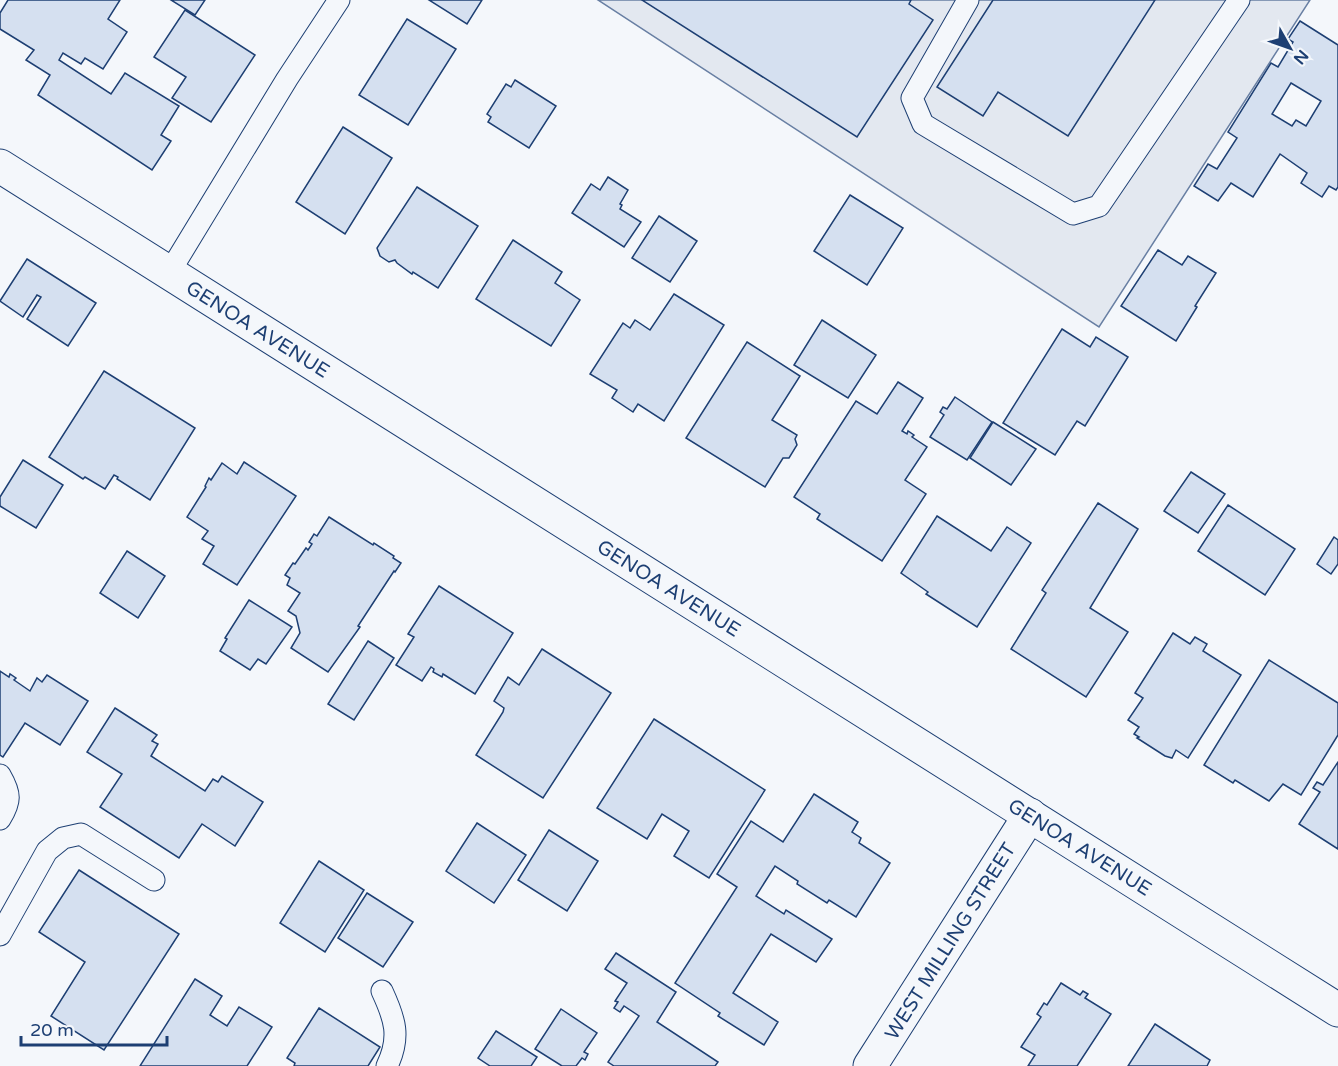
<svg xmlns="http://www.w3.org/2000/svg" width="1338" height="1066" viewBox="0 0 1338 1066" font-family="'Varela Round',sans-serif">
  <rect width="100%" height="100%" fill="#f4f7fb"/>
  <polygon fill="#e3e8f0" stroke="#687fa3" stroke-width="1.5" points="598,0 1310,0 1099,327"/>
  <g fill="#d5e0f0" stroke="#1d3f73" stroke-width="1.5" fill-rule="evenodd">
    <polygon points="8,0 120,0 108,19 127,32 103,69 85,58 81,64 63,53 59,60 111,94 125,73 179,106 161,135 171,141 152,170 38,95 50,75 26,60 34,50 0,29 0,13"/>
    <polygon points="171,0 205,0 195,15"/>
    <polygon points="429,0 482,0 467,24"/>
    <polygon points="642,0 911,0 909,4 933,20 857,137"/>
    <polygon points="993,0 1155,0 1068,136 998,92 983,116 937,87"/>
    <polygon points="185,10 255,55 211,122 172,98 186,77 154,57"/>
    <polygon points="407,19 456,49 408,125 359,95"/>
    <path d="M1300,21L1338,45V187L1336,190L1329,186L1322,197L1301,183L1307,173L1280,154L1253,197L1231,183L1218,201L1194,186L1208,164L1217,169L1237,138L1228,132L1271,63L1278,67L1293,42L1288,39ZM1291,83L1321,101L1306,126L1296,120L1292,126L1272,114Z"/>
    <polygon points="515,80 556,106 529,148 488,122 491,117 487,114 506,84 511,87"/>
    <polygon points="343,127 392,158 345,234 296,202"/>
    <polygon points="608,177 628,190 620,204 622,205 620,209 641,222 624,247 572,213 591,184 600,190"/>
    <polygon points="417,187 478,226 438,288 413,272 412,274 397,263 395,260 389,262 380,256 377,248"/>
    <polygon points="850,195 903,228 867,285 814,251"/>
    <polygon points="659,216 697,241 670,282 632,258"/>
    <polygon points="513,240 562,272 555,283 580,300 551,346 476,299"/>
    <polygon points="1158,250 1182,265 1188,256 1216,273 1195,306 1197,307 1176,341 1121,306"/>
    <polygon points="27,259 96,303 68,346 27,319 41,297 37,295 23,317 0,301"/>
    <polygon points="674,294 724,325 664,421 638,404 633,412 612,398 617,390 590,374 623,323 630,328 635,320 650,330"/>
    <polygon points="822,320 876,355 848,398 794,365"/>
    <polygon points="1062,329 1090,347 1096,337 1128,357 1085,426 1077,421 1055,455 1003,423"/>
    <polygon points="747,342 800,376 772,420 797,435 795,439 797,445 789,458 783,458 765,487 686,438"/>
    <polygon points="104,371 195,428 150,500 117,479 118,477 114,475 105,489 85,477 83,479 49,457"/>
    <polygon points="898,382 923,398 902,431 907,434 908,431 914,435 912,437 927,447 905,480 926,494 882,561 817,519 820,514 794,497 856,401 877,414"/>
    <polygon points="955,397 992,422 967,460 930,437 944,415 940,412 943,407 947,409"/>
    <polygon points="993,422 1036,449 1011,485 970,458"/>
    <polygon points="23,460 63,485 36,528 0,506 0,497"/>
    <polygon points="244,462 296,496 237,585 203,564 214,546 202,539 208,531 187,517 206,487 205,486 209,478 211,480 222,463 237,474"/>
    <polygon points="1191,472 1225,494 1198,533 1164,511"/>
    <polygon points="1098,503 1138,529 1090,608 1128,632 1086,697 1011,649 1046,593 1042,590"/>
    <polygon points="1228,505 1295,549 1265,595 1198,551"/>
    <polygon points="937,516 991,551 1007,527 1031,543 977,627 926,594 928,592 901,573"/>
    <polygon points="329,517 373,545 374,543 394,556 393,558 401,563 395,572 394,571 358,626 360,627 328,672 291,648 300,633 296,616 288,611 300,593 287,585 290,578 285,575 293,563 295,564 306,548 308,550 312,544 309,542 314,534 317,536"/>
    <polygon points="1334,537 1338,540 1338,564 1331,574 1317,564"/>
    <polygon points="127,551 165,576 138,618 100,593"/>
    <polygon points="439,586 513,633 475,694 443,674 442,677 433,672 434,669 431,667 422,681 396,665 414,637 408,634"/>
    <polygon points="249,600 292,627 266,664 258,659 250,670 220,651 227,639 225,638"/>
    <polygon points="1173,633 1190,644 1195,637 1207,644 1203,651 1241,675 1188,758 1176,750 1172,758 1165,756 1137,738 1139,737 1134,734 1139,727 1128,720 1143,698 1135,693"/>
    <polygon points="368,641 394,658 354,720 328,704"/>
    <polygon points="542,649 611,693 543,798 476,755 503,712 504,708 494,701 508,677 519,685"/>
    <polygon points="1269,660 1338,703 1338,735 1301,795 1283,784 1269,801 1235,780 1233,783 1204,765"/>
    <polygon points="0,671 9,677 10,674 16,678 14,680 30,691 37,678 42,682 47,675 88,701 60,745 25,723 3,757 0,755"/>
    <polygon points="115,708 157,735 152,741 158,744 151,756 205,791 213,779 218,782 222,776 263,802 235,846 202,824 179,858 100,807 122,774 87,752"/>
    <polygon points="654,719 765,790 709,878 674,856 689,831 662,814 647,839 597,808"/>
    <polygon points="1338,762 1338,849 1299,824 1320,792 1313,788 1317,782 1323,785"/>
    <polygon points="814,794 858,822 852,832 861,838 859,843 890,863 856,917 829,900 827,903 797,884 798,881 775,866 756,896 784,914 786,910 832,939 816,962 771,934 733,993 778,1022 764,1045 718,1016 720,1013 675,983 737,887 717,874 751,821 783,842"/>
    <polygon points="477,823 526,855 494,903 446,871"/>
    <polygon points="549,830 598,861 567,911 518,880"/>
    <polygon points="319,861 364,890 325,952 280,923"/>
    <polygon points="79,870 179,934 104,1050 51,1016 85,962 39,932"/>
    <polygon points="367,893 413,922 383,967 338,938"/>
    <polygon points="616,953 676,992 657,1022 718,1062 715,1066 614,1066 608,1062 639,1016 624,1006 620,1012 614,1008 618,1002 615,1001 627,983 605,969"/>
    <polygon points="195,979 222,996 210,1015 227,1026 239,1007 272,1027 247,1066 140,1066"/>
    <polygon points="1061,983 1080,995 1083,991 1088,994 1085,998 1111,1014 1077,1066 1028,1066 1035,1055 1021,1047 1041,1017 1037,1014 1044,1003 1047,1005"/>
    <polygon points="319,1008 380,1047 368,1066 294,1066 295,1063 287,1058"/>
    <polygon points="561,1009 597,1033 584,1052 588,1054 585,1060 582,1058 576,1066 562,1066 535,1049"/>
    <polygon points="1155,1024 1210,1060 1207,1066 1128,1066"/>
    <polygon points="496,1031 537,1057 531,1066 490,1066 478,1058"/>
  </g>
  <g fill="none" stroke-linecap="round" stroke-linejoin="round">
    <g stroke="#1d3f73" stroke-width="23">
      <g id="service">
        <polyline points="968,0 912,98 923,124 1073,214 1099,206 1239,0"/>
        <polyline points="169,273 287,79 339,0"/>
        <path d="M0,775C11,794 11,801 0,819"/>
        <polyline points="0,935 47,851 63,838 81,834 154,880"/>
        <path d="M382,991C395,1019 401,1037 387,1066"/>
      </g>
    </g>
    <g stroke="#1d3f73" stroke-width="35">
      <g id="minor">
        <polyline points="0,166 1338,1010"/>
        <polyline points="870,1066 1030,815"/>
      </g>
    </g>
    <use href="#service" stroke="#f4f7fb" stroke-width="21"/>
    <use href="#minor" stroke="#f4f7fb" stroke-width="33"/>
  </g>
  <g text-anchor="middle" stroke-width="4.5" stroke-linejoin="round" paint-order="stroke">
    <g font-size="20" fill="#1d3f73" stroke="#f4f7fb">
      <text transform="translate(258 329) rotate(32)" y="7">GENOA AVENUE</text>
      <text transform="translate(669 588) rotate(32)" y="7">GENOA AVENUE</text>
      <text transform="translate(1080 847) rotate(32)" y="7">GENOA AVENUE</text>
      <text transform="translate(950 941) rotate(-58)" y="7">WEST MILLING STREET</text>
    </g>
  </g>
  <g transform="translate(1290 48) rotate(130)" stroke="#f4f7fb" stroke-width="4.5" paint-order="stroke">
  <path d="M0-4.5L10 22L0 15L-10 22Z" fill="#1d3f73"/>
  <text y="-9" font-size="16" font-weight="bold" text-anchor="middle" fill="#1d3f73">N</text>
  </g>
  <path d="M21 1036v9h146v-9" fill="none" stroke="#1d3f73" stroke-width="3"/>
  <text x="30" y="1036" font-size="18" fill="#1d3f73" stroke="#f4f7fb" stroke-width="4.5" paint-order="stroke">20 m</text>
</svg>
